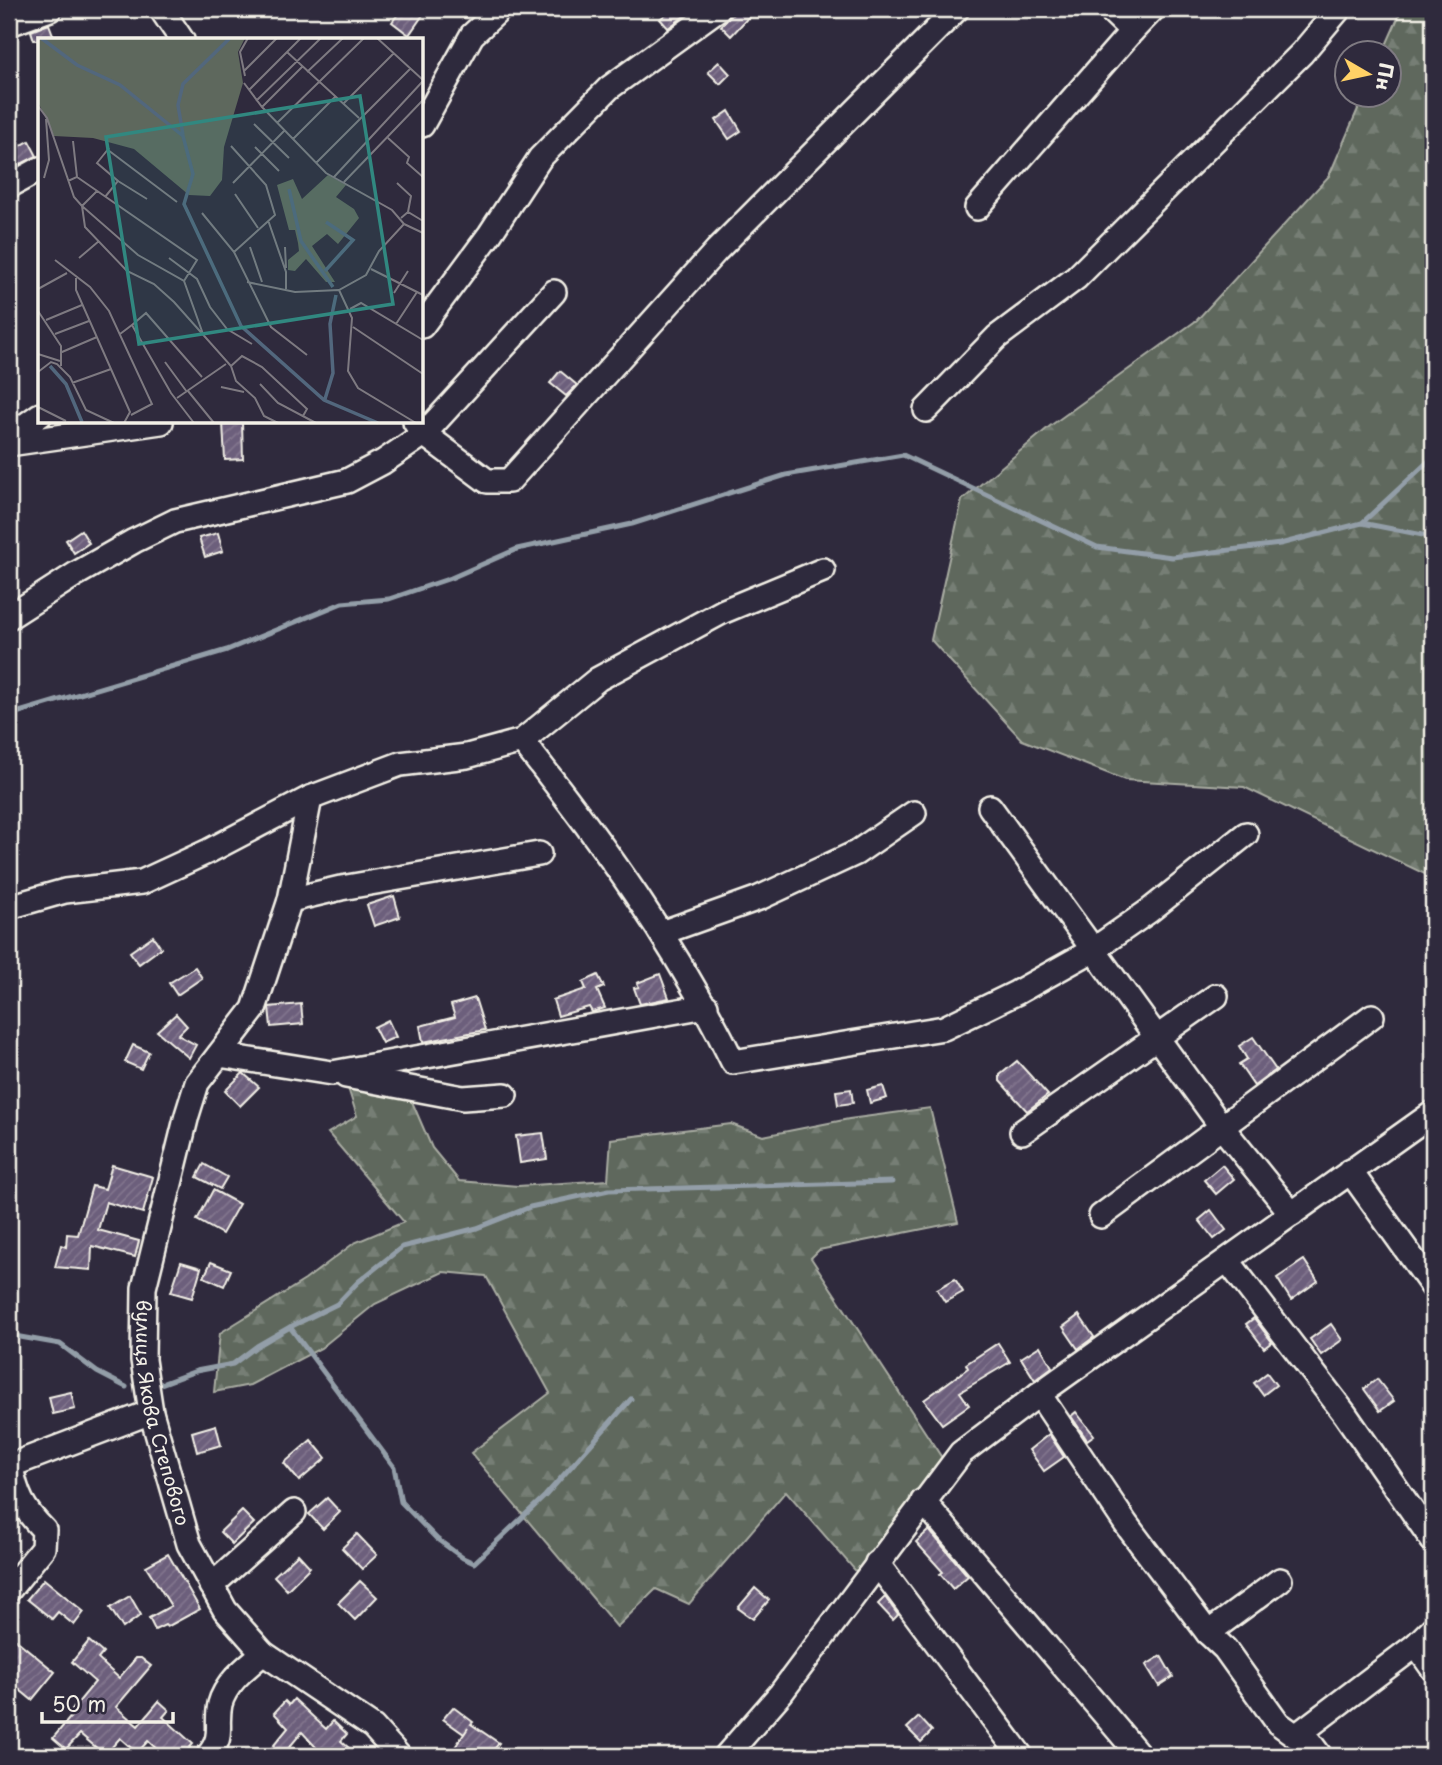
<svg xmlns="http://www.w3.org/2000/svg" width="1442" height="1765" viewBox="0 0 1442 1765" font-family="'Playpen Sans',sans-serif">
  <defs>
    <pattern id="forest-firs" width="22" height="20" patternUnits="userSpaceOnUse" patternTransform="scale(1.75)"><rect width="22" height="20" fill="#5e685d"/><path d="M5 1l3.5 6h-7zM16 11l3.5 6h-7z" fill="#767e74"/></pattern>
    <pattern id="building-hatch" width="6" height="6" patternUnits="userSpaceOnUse" patternTransform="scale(1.75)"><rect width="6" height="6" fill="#6c5e7b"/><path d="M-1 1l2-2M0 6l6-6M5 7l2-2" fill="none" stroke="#82768e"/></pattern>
  </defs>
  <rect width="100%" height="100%" fill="#2f2a3d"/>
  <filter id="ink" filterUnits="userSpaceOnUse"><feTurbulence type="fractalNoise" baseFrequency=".0143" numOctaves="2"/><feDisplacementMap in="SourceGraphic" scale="14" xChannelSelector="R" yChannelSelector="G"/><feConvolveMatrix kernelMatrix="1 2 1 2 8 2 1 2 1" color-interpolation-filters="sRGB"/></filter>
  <g filter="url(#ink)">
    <g fill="url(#forest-firs)" stroke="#a9aca2" stroke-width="2">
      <polygon points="1402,9 1433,9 1433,878 1244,787 1125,780 1022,740 931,640 962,500 1050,426 1197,320 1329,176 1364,95 1390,94 1390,52 1383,52"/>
      <polygon points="348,1088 410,1097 432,1148 459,1181 518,1186 608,1180 611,1139 731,1124 763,1136 849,1119 930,1108 958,1222 819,1250 811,1258 946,1464 860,1576 786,1491 689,1604 656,1589 617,1627 471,1453 550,1393 486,1276 443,1272 375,1304 321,1348 250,1385 214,1392 220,1333 305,1280 354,1243 404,1222 328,1133 357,1116"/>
    </g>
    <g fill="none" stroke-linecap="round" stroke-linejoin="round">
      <g stroke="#939ea8" stroke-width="5">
        <polyline points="1362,523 1433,537"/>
        <polyline points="9,719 16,713 227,650 342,603 389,599 451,578 517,549 632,524 786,475 903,455 1097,547 1172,557 1280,544 1362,523 1433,457"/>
        <polyline points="290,1327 394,1467 401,1502 437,1539 463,1558 474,1563 545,1496 631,1399"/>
        <polyline points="9,1335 60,1344 97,1372 126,1387"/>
        <polyline points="161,1384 196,1371 233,1364 257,1346 290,1327 337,1304 358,1282 402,1247 477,1228 530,1207 609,1190 892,1182"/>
      </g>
    </g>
    <g fill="url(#building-hatch)" stroke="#f4f1e8" stroke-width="2">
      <polygon points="402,9 427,9 409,35 392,22"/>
      <polygon points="672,9 694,9 668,28 660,19"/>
      <polygon points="738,9 756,9 731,36 721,26"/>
      <polygon points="49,24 55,40 34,40 31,31"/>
      <polygon points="719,62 730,74 720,84 708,72"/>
      <polygon points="729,111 741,131 729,139 716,120"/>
      <polygon points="29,141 37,156 9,170 9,152"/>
      <polygon points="560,371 577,385 566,396 550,383"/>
      <polygon points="242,422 243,459 225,460 223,423"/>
      <polygon points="81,530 89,543 74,553 66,540"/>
      <polygon points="218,533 223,551 205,557 199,538"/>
      <polygon points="394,896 400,917 374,926 367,905"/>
      <polygon points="153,936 161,948 139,964 130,952"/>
      <polygon points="195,967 202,978 177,995 169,983"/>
      <polygon points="660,974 669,998 640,1004 634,988 639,987 637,983"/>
      <polygon points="598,975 604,987 597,990 605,1008 592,1012 589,1007 558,1016 553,1000 586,989 583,982"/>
      <polygon points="475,998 485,1030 423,1042 420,1026 455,1017 451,1005"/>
      <polygon points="301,1004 303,1024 271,1027 269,1007"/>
      <polygon points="176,1014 187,1026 178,1035 196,1045 189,1058 157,1031"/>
      <polygon points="388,1020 396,1037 382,1043 374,1027"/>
      <polygon points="1253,1037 1276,1070 1254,1086 1239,1064 1247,1059 1239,1046"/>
      <polygon points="133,1045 149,1052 141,1069 125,1062"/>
      <polygon points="1017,1061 1048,1095 1027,1111 1000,1081 1000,1075"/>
      <polygon points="243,1073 259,1087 240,1106 225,1091"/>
      <polygon points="883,1086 887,1098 870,1103 867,1090"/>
      <polygon points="851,1089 853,1103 838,1105 836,1091"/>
      <polygon points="543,1133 547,1159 520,1163 516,1136"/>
      <polygon points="204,1164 227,1177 220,1189 197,1177"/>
      <polygon points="112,1165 153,1177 143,1213 106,1202 98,1230 139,1241 135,1257 92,1246 91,1270 55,1267 61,1245 66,1247 67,1234 78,1235 92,1186 105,1189"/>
      <polygon points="1222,1165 1234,1179 1216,1194 1204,1180"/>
      <polygon points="213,1190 239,1204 222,1234 197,1220"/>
      <polygon points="1211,1210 1226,1230 1214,1239 1199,1220"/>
      <polygon points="1304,1260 1318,1281 1291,1300 1277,1278"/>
      <polygon points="181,1262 201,1268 192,1298 171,1292"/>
      <polygon points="211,1262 231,1270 224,1286 204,1277"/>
      <polygon points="955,1279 963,1292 945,1302 937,1289"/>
      <polygon points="1079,1315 1094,1337 1078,1349 1063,1327"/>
      <polygon points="1254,1318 1272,1342 1264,1348 1246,1324"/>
      <polygon points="1331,1324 1342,1340 1321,1355 1310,1339"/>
      <polygon points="998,1343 1010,1362 960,1392 969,1405 942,1424 924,1400 968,1368 966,1364"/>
      <polygon points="1040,1346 1052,1367 1035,1380 1021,1358"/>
      <polygon points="1267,1373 1276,1385 1263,1395 1254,1383"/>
      <polygon points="1377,1379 1394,1401 1380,1411 1364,1389"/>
      <polygon points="71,1392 75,1409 53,1414 49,1397"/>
      <polygon points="1076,1412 1094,1435 1087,1440 1071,1416"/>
      <polygon points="216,1425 221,1445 197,1452 192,1432"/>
      <polygon points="1049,1434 1064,1457 1044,1471 1029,1450"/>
      <polygon points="311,1440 326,1458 299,1481 284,1463"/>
      <polygon points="327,1498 340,1512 323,1529 309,1514"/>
      <polygon points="242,1511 254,1523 232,1544 220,1532"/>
      <polygon points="929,1530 968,1576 953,1589 940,1574 943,1572 916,1542"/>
      <polygon points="357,1534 377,1555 362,1569 342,1548"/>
      <polygon points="168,1554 200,1609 167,1627 165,1625 155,1630 149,1618 171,1606 146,1566"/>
      <polygon points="298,1554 310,1567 287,1590 274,1576"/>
      <polygon points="44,1579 84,1612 74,1625 58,1612 52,1619 27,1599"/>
      <polygon points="360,1581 377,1597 355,1620 338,1603"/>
      <polygon points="755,1588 769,1600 753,1619 738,1608"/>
      <polygon points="130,1596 141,1615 123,1628 110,1608"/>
      <polygon points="885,1597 898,1615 893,1620 878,1604"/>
      <polygon points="9,1634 55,1672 32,1700 9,1681"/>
      <polygon points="89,1641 103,1653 98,1659 119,1678 136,1658 141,1658 151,1666 116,1707 138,1726 159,1701 169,1710 163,1717 193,1744 182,1756 164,1756 148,1741 137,1753 120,1738 105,1755 80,1734 66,1749 53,1738 74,1713 72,1710 95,1682 72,1662"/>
      <polygon points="1161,1656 1173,1677 1159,1686 1146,1665"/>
      <polygon points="294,1699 326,1729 333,1721 347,1734 341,1741 358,1756 324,1756 302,1732 282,1756 265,1756 288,1728 274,1713 285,1701 289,1705"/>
      <polygon points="453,1707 473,1722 471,1724 499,1743 489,1756 449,1756 468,1728 464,1734 443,1719"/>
      <polygon points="919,1717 932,1731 921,1742 907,1728"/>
    </g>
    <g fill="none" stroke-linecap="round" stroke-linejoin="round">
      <g stroke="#f4f1e8" stroke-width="28">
        <g id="minor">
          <polyline points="161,9 182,40"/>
          <polyline points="1109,9 1132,31 1153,9"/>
          <polyline points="9,24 50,9"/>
          <polyline points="422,125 472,35 500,9"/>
          <polyline points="9,186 40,169"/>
          <polyline points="977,208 1132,31"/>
          <polyline points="422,326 490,234 540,158 609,88 718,9"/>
          <polyline points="926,410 997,337 1076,278 1302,53 1339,9"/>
          <polyline points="415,422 424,434 487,481 509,481 717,250 957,9"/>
          <polyline points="9,437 40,415"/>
          <polyline points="9,444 161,422"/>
          <polyline points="9,617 76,574 134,541 175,521 347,481 383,462 424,434 554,292"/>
          <path d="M522,741C602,842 677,946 733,1062L944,1028L1016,993L1093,950L1149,911L1246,834"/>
          <path id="s1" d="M310,798L290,900L254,1009L197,1083L187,1115L144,1288L143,1360L151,1412L189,1544L225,1610L263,1653L373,1727L399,1756"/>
          <polyline points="990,807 1221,1126 1292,1214"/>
          <polyline points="290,900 341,888 539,854"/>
          <polyline points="9,907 65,891 142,882 209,851 310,798 400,764 467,756 522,741 598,679 724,611 823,570"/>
          <polyline points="661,933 759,898 856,853 914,813"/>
          <polyline points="219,1055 332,1073 706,1006"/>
          <polyline points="346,1076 463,1098 505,1095"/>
          <polyline points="1022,1132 1216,996"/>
          <polyline points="1350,1171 1433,1287"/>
          <polyline points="1101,1216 1372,1016"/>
          <polyline points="1228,1261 1345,1414 1433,1541"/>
          <polyline points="1039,1394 1126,1524 1208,1633 1225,1649 1278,1723 1296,1736 1308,1740 1320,1756"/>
          <polyline points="9,1466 151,1412"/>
          <polyline points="923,1501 1140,1756"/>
          <polyline points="877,1563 1021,1756"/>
          <polyline points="211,1586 294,1512"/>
          <path d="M9,1590L43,1548L44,1530C23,1509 16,1495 11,1466"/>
          <polyline points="1208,1633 1280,1580"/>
          <polyline points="1416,1645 1433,1669"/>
          <polyline points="1296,1736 1416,1645 1433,1628"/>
          <path d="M208,1756C225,1735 215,1727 220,1704C226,1682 247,1667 263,1653"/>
          <polyline points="726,1756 781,1693 961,1453 1039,1394 1433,1113"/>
        </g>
      </g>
      <use href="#minor" stroke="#2f2a3d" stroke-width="23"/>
    </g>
  </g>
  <g text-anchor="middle" stroke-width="7" stroke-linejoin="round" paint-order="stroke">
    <g font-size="19" fill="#f4f1e8" stroke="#2f2a3d">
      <text dy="7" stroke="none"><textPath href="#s1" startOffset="651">вулиця Якова Степового</textPath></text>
    </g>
  </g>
  <g transform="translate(38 38)">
    <rect width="385" height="385" fill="#2f2a3d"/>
    <path d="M0,0H207L200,14L205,45L186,109L184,142L172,158L151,157L96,111L55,100L16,98L0,64ZM290,137L308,147L298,159L316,171L321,180L300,206L289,196L274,208L297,244H288L268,221L257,233L250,232V222L261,213L260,205L257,192H251L239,147L255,141L264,161Z" fill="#5e685d"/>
    <path fill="none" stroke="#52677d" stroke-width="3.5" d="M3,0L39,27L82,47L145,98L155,136L146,166L203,288L286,362L340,385M145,97L140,67L145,46L192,0M251,151L263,203L295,249M287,233L315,202L288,184M12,328L28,346L44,384M287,361L295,335L292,286L298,257"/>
    <path fill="none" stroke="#7e7a81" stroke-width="2" d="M339,0L385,42M249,14L321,80M206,33L239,0M269,34L305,0M207,38L202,14L210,0M206,45L224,69L288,135L354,172L366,186M211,52L263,0M218,63L283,0M306,65L356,15M0,68L9,80L36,159L44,168L47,189L89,233L116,246L136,264L193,328L198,343L217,360L226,378L240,385M224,69L264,29M239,85L326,0M216,86L251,120M350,100L371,119L369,125L385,139M255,101L297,59M193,108L228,147L237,177L196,214M217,109L241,133M70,112L139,164M278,125L372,31M39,139L159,222L146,243M296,139L385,43M6,140L11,122L8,81M30,143L39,139L35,103M80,143L109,161M306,144L385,62M195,145L246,93M359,145L373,158L370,174M59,153L44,168L100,217L146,243L165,296M197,156L220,190M67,159L80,143L59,125L71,110M164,175L196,214L233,289L269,317M363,180L370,174L385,183M230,182L248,234V251M366,186L385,195M212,209L224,244M247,209L248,230M41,220L61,203M131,220L159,241L172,269L189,291L214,306M17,222L52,249L71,273L114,366L93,377M333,231L385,257M38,240V252L92,374L86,385M209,244L257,254L301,252L328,237L341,213L366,186M0,251L29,235M301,252L314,280L310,333L320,350L378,385M356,255L370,233M312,271L323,265L385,302M0,273L23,308V328M8,282L44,267M358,286L379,254M94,287L108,275L164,339M315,289L385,336M17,296L51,283M82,296L94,287L133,355L156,385M24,314L59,299M0,316L22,323M127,324L149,354M193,328L204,318L224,329L269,371L265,378M0,334L13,324L19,326L32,339L48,372L76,385M34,345L73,331M222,346L240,365L278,385M183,349L206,354M150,353L176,385M139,360L188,326M0,369L28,383"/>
    <path fill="#318880" fill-opacity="0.15" stroke="#318880" stroke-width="3.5" d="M322,58L355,266L101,306L68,99Z"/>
    <rect width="385" height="385" fill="none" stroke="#f4f1e8" stroke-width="3.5"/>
  </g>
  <rect width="1442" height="1765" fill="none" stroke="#2f2a3d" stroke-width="35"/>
  <rect x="18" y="18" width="1407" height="1730" fill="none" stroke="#f4f1e8" stroke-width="2.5" filter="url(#ink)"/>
  <g transform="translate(1368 74) rotate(99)"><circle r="33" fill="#2f2a3d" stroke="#7e7a81" stroke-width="2"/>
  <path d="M0-5L12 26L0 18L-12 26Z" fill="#ffd166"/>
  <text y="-10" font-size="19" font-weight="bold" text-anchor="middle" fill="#f4f1e8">Пн</text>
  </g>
  <path d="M42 1712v10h131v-10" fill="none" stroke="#f4f1e8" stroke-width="3.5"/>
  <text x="52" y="1712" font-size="21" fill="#f4f1e8" stroke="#2f2a3d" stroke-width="5" paint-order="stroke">50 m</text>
</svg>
